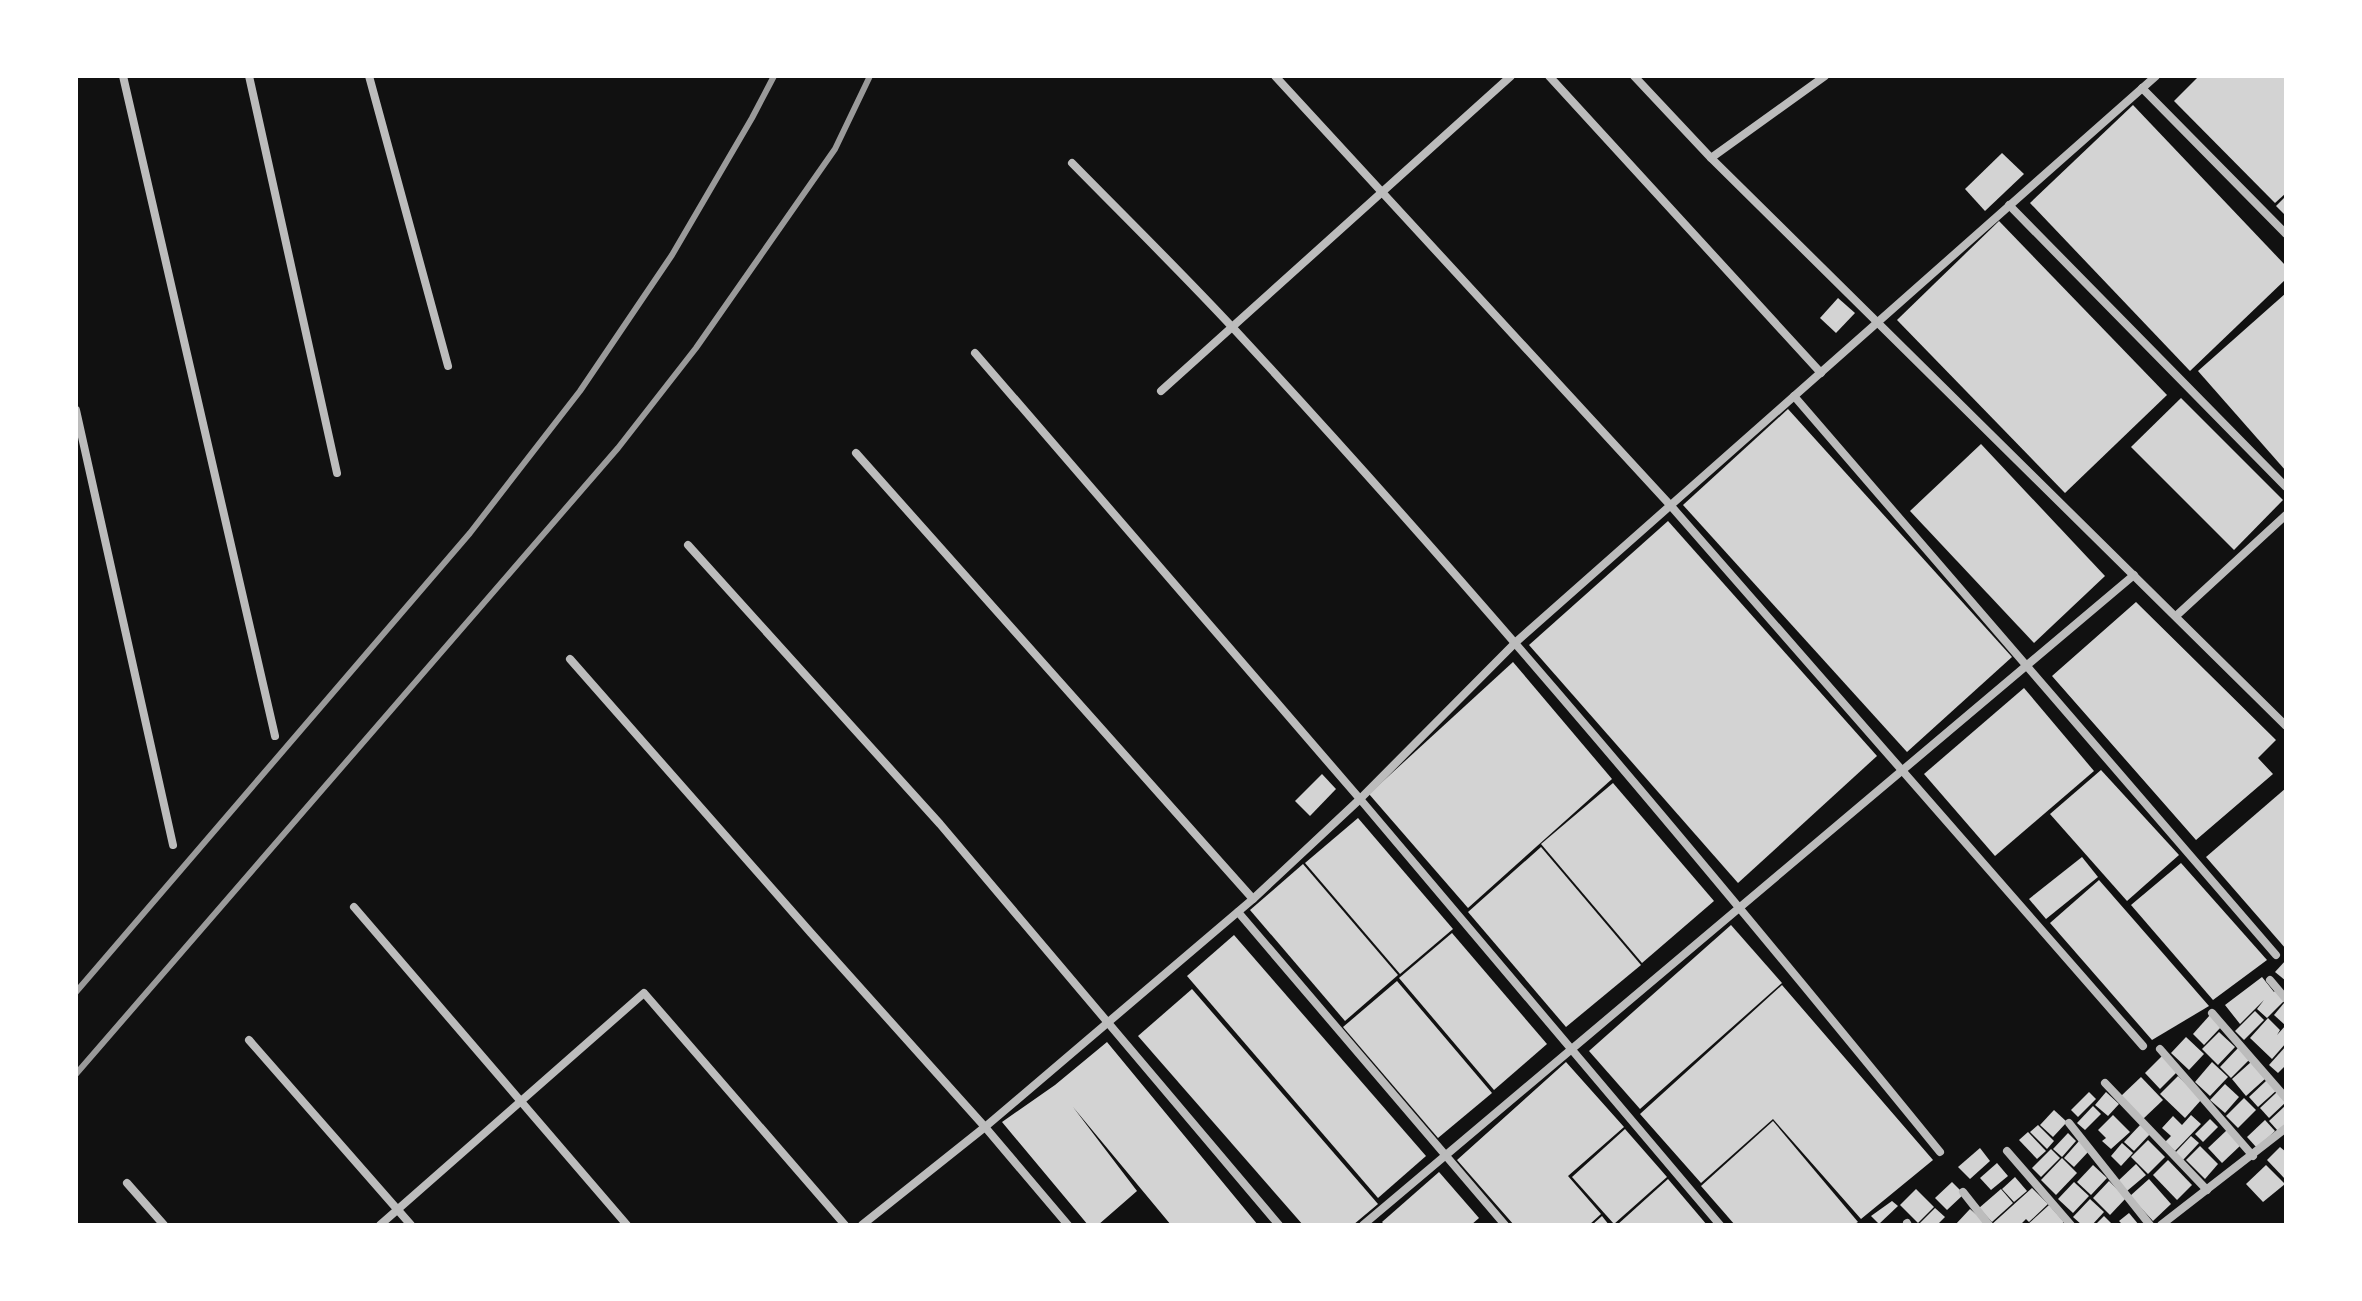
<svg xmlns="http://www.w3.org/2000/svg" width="2362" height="1301" viewBox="0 0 2362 1301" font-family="Mulish,sans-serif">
  <rect width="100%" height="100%" fill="#111"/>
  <g fill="#d3d3d3">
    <polygon points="2199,76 2286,76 2286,193 2275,203 2174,101"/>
    <polygon points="2133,105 2286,266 2286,279 2190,371 2030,203"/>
    <polygon points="2002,153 2024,174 1985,211 1965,189"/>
    <polygon points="2286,196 2286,216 2276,206"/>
    <polygon points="1999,221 2167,395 2065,493 1897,320"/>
    <polygon points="2286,293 2286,471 2198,371"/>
    <polygon points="1838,298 1855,313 1836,333 1820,318"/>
    <polygon points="2181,398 2283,500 2234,550 2131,447"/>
    <polygon points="1788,409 2012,657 1907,752 1683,505"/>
    <polygon points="1981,444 2105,576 2034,643 1910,511"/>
    <polygon points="1668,521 1877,756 1738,883 1529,645"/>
    <polygon points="2136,602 2276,740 2258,758 2273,774 2196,840 2052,676"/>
    <polygon points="1513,662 1612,779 1468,908 1369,794"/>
    <polygon points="2024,688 2094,771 1995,856 1924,774"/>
    <polygon points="2101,770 2179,855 2127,901 2050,814"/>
    <polygon points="1322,774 1336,789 1310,816 1295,801"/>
    <polygon points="1613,783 1714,901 1642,963 1541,844"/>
    <polygon points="2286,788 2286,949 2206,857"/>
    <polygon points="1358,818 1453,929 1400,974 1305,863"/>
    <polygon points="1541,847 1641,965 1566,1027 1468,912"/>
    <polygon points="2082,857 2098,877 2046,919 2029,899"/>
    <polygon points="2181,863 2267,960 2213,1000 2131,905"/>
    <polygon points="1303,864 1398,975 1345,1021 1250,910"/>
    <polygon points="2099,880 2209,1006 2152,1040 2050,923"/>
    <polygon points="1731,925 1782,983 1640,1109 1589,1051"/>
    <polygon points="1452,933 1547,1044 1494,1090 1399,978"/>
    <polygon points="1234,935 1426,1156 1378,1198 1187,976"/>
    <polygon points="2286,960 2286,981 2275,972"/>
    <polygon points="2262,977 2274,992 2276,990 2285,1000 2267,1018 2257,1009 2264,1000 2240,1024 2225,1005"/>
    <polygon points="1397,981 1492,1093 1438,1138 1343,1027"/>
    <polygon points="1782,985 1933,1160 1861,1219 1773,1119 1701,1183 1640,1114"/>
    <polygon points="1192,989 1378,1204 1353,1225 1303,1225 1138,1036"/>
    <polygon points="2284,1003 2286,1005 2285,1025 2274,1015"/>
    <polygon points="2255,1011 2264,1020 2244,1040 2235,1031"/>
    <polygon points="2210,1015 2222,1026 2204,1045 2193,1034"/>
    <polygon points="2268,1018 2280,1030 2277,1035 2286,1025 2286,1043 2272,1059 2250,1038"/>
    <polygon points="2219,1032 2235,1047 2218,1065 2202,1049"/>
    <polygon points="2186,1037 2204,1054 2189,1070 2171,1053"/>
    <polygon points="1107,1042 1258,1225 1171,1225 1073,1107 1137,1191 1098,1225 1088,1225 1002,1122 1055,1085"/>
    <polygon points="2286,1046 2286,1065 2278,1073 2269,1065"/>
    <polygon points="2238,1048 2250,1059 2231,1078 2220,1067"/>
    <polygon points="2163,1055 2178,1071 2160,1089 2145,1073"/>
    <polygon points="1566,1062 1624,1127 1568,1176 1601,1214 1589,1225 1514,1225 1457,1160"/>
    <polygon points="2212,1062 2228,1077 2210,1096 2195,1082"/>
    <polygon points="2251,1062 2266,1078 2246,1096 2232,1079"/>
    <polygon points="2178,1076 2202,1099 2185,1118 2160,1094"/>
    <polygon points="2141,1077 2163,1100 2143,1119 2121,1096"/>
    <polygon points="2267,1080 2277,1090 2258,1107 2249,1097"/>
    <polygon points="2225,1084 2239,1097 2225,1113 2210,1100"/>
    <polygon points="2089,1092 2096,1099 2078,1117 2071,1110"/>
    <polygon points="2106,1092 2119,1104 2108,1116 2095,1105"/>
    <polygon points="2277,1092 2286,1102 2269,1118 2260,1108"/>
    <polygon points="2244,1098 2256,1110 2238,1128 2226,1116"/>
    <polygon points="2286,1105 2286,1124 2278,1131 2269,1121"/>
    <polygon points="2093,1106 2101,1114 2085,1130 2077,1123"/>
    <polygon points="2054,1110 2067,1122 2053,1137 2040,1125"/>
    <polygon points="2113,1115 2130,1132 2111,1149 2102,1141 2106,1138 2098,1130"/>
    <polygon points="2191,1115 2201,1124 2175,1151 2165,1142 2171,1136 2162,1128 2173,1116 2182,1125"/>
    <polygon points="2210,1119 2218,1127 2203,1142 2195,1134"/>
    <polygon points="2265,1120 2275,1131 2257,1148 2247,1137"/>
    <polygon points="1773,1121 1858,1222 1853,1225 1735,1225 1701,1186"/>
    <polygon points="2141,1124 2151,1133 2134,1151 2124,1142"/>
    <polygon points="2038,1125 2054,1141 2047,1149 2030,1132"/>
    <polygon points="1625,1129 1667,1177 1614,1224 1572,1177"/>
    <polygon points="2227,1130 2241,1145 2222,1163 2208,1148"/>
    <polygon points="2028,1132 2046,1151 2037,1159 2019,1140"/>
    <polygon points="2068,1133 2076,1141 2062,1157 2053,1149"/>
    <polygon points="2191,1136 2199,1143 2183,1160 2175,1153"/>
    <polygon points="2148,1140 2165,1157 2148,1174 2131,1157"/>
    <polygon points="2079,1141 2089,1151 2074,1167 2064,1158"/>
    <polygon points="2122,1143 2133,1153 2121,1166 2111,1156"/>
    <polygon points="2200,1146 2218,1164 2205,1179 2186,1160"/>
    <polygon points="2280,1147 2286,1152 2286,1180 2267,1160"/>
    <polygon points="1980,1148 1990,1161 1970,1179 1958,1167"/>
    <polygon points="2051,1149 2060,1158 2041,1177 2032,1168"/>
    <polygon points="2062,1158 2077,1173 2056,1195 2041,1180"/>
    <polygon points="2168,1160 2192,1185 2177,1200 2153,1175"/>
    <polygon points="1997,1163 2008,1176 1991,1190 1980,1178"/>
    <polygon points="2136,1164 2146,1175 2127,1191 2118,1181"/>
    <polygon points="2093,1165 2107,1178 2091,1195 2077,1182"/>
    <polygon points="2266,1165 2285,1184 2263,1202 2246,1184"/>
    <polygon points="1439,1172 1479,1218 1471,1225 1385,1225 1382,1222"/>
    <polygon points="2015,1177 2027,1191 2014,1202 2002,1189"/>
    <polygon points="1668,1179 1707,1225 1617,1225"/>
    <polygon points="2149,1179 2171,1204 2153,1221 2130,1196"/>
    <polygon points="2109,1181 2126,1198 2110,1215 2093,1198"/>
    <polygon points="1952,1182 1964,1194 1947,1210 1935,1198"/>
    <polygon points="2074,1182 2089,1196 2073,1213 2058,1199"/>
    <polygon points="2032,1188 2048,1204 2029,1222 2026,1219 2020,1225 1991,1225"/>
    <polygon points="1916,1189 1934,1207 1918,1223 1900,1205"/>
    <polygon points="2001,1189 2013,1203 1992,1222 1979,1208"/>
    <polygon points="2090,1199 2104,1212 2092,1225 2082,1225 2073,1217"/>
    <polygon points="1892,1201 1898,1206 1879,1224 1871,1216"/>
    <polygon points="2049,1205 2064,1222 2060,1225 2027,1225"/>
    <polygon points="1935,1208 1945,1217 1937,1225 1918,1225"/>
    <polygon points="1970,1209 1986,1223 1955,1225"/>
    <polygon points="2129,1213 2139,1225 2123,1225 2119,1221"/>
    <polygon points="1602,1216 1609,1225 1592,1225"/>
    <polygon points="2104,1216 2113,1225 2095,1225"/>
  </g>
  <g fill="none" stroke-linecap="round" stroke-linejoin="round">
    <g stroke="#bcbcbc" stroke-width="8">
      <polyline points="123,76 275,736"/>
      <polyline points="249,76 337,473"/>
      <polyline points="369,76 448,366"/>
      <polyline points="1275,76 1671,506 2143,1046"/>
      <polyline points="1549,76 1821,373"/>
      <polyline points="1634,76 1711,158 2286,726"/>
      <polyline points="2142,88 2286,234"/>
      <polyline points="1711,158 1825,76"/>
      <path d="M1072,163C1126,218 1181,272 1234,329C1480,594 1712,872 1940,1152"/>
      <polyline points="2009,205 2286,487"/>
      <polyline points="975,353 1360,799 1720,1225"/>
      <polyline points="1161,391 1511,76"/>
      <polyline points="1794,396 2276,955"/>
      <polyline points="76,410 173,845"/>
      <polyline points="856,453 1253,899"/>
      <polyline points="688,545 940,824 1279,1225"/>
      <polyline points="2176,616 2286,515"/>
      <polyline points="570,659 811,933 985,1127 1068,1225"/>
      <polyline points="354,907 627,1225"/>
      <polyline points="1238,912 1505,1225"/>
      <polyline points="2270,980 2286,999"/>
      <polyline points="2212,1013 2286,1098"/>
      <polyline points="249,1040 411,1225"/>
      <polyline points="2160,1049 2253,1156"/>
      <polyline points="2105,1083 2207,1190"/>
      <polyline points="2069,1123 2150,1225"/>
      <polyline points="2007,1151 2071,1225"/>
      <polyline points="127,1183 164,1225"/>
      <polyline points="1963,1192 1989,1225"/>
      <polyline points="1907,1223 1908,1225"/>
      <polyline points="380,1225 644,993 845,1225"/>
      <polyline points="862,1225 985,1127 1253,899 1360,799 1516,642 2156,76"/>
      <polyline points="1363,1225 2134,575"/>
      <polyline points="2161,1225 2286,1128"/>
    </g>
    <g stroke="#9a9a9a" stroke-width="6">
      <polyline points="76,992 470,533 580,391 672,255 752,118 774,76"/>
      <polyline points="76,1074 618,448 696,348 835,149 870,76"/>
    </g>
  </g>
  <rect width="2362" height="1301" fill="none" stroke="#ffffff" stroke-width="156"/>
</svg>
